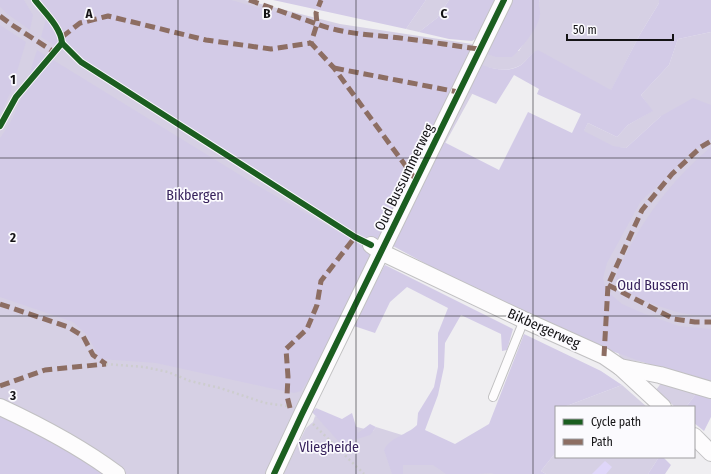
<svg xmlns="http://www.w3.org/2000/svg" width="711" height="474" viewBox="0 0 711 474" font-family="'Fira Sans Condensed',sans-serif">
  <rect width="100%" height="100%" fill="#efeef1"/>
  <g fill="#d6d0e4">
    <path d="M0,0H245L340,24L519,51L540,15L538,4L540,0H659V3L639,36L611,91L538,51C530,53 528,60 521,65C511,71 498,70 487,67L273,457L268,474H118L0,402Z"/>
    <polygon points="426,0 449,0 437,18 419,32 406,29"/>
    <polygon points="711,32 711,372 621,359 590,285 661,116 626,148 576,145 588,123 617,137 628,125 652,111 641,95 669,65 678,39"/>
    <polygon points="662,382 698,391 686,407 675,407 656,390"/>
    <polygon points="622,385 647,407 564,407"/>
    <polygon points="315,416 317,417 373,431 376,427 402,435 399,437 521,474 283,474 306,428 313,422"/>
    <polygon points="556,452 556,457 659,457 648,474 546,474 541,471"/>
  </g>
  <g fill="#d3cbe7">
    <polygon points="0,0 24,0 33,15 30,30 6,13 0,7"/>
    <path d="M39,0H231C309,23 391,36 471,50L380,243L369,240L257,173L41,37L47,15Z"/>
    <polygon points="273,0 426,0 406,29"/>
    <polygon points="449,0 496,0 477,38 472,41 449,39 419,32 437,18"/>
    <path d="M513,0H540C537,6 541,9 540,15C539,27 520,50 512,57H496L487,54Z"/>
    <path d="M659,0H711V32L678,39L669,65L641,95L653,111L628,125L617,137L588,123L584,131L613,146L626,148L661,116L693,98L711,105V139L689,154L664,180L641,201L607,263L603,278L606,290L622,304L645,314L679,326L711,329V384L671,372L603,348L493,300L393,246L444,142L499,170L528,112L572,133L581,114L537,94L539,89L514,75L496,104L468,92L482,65C494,69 509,73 521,65C528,60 530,53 538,50L611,90L639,36L659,3Z"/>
    <polygon points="0,25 26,42 10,94 0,114"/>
    <path d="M37,50L253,183L368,249L373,255L347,302L319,364L301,391L294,393L265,387L156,363L100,359L87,335L73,322L0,297V138C20,112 27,80 37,50Z"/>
    <path d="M711,147V316H708C700,315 690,315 681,313C668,310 621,294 617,282C614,274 621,263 625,256C646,214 675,177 711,147Z"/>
    <path d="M385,265L513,329L507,350L502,351L501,334L461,315L445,343L444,367L438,395L425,430L455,444L489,424L524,334L601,371L622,385L564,407H556V452L541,471L546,474H495L491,473L477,474H446L433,465H403V474H392L384,450C390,437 407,435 417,425L418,413L434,387L438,367V333L448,308L407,287L390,302L375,333L351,325Z"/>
    <polygon points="698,391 711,395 711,417 704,431 694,423 694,407 686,407"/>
    <polygon points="316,408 342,419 352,413 358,433 370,424 376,427 370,435 341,444 312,412"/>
    <polygon points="0,415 58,445 109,474 0,474"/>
    <polygon points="659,457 663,457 671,465 665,474 648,474"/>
  </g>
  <polygon fill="#dfd6f9" points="605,461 612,467 606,474 592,474"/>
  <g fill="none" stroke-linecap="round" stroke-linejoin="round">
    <g stroke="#c1c0c2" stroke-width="10">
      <polyline id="service" points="493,397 524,320"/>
    </g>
    <g stroke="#c1c0c2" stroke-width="18">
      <g id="minor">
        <polyline points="371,245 381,252 524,320 604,356 620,367 660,375 711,390"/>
        <polyline points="620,367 663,407"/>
        <path d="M0,407C41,426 81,447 117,474"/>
        <polyline points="694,436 711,453"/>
        <polyline points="274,474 302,414 504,0"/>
      </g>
    </g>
    <g stroke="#cdcdce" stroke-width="2.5" stroke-dasharray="2 3" stroke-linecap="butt">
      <polyline points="106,364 144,367 168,372 190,381 220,388 265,403 287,406 290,407"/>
      <polyline points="313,424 364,474"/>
    </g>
    <use href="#service" stroke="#fdfcfd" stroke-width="8"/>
    <use href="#minor" stroke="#fdfcfd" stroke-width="16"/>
    <g stroke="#8d6e63" stroke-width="5" stroke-dasharray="10 5" stroke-linecap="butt">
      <polyline points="249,0 317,24 316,13 321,0"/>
      <polyline points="0,16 12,25 54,52"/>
      <polyline points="62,37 80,23 108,16 206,40 271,49 311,43"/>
      <polyline points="334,68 458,92"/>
      <path d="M416,180L334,68L311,43L317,24C346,35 378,35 408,39C432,42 455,46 479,49"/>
      <polyline points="608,285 674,319 695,322 711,322"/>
      <polyline points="0,304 68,327 83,336 93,355 106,364"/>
      <polyline points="604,356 608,285 642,210 672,174 701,147 711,141"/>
      <polyline points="0,386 45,370 106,364"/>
      <polyline points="290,408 287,396 288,377 286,349 307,329 317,305 321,281 355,237"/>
    </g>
    <g stroke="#fbfafe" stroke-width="8">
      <g id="cycleway">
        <polyline points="62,43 81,62 355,237 371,245"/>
        <path d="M0,126L16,97L62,43C61,27 44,12 35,0"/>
        <polyline points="274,474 302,414 504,0"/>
      </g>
    </g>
    <use href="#cycleway" stroke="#1b5e20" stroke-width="6"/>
  </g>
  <path fill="none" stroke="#141315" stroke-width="1" stroke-opacity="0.55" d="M178,0V474M356,0V474M533,0V474M0,158H711M0,316H711"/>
  <g text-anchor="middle" stroke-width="3.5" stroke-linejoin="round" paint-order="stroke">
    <g font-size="14" fill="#141315" stroke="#fbfafe">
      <text transform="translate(404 177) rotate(-64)" y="5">Oud Bussummerweg</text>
      <text transform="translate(544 328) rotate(24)" y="5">Bikbergerweg</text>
    </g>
    <g font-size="14" fill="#37225c" stroke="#fbfafe">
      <text x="195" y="200">Bikbergen</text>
      <text x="653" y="290">Oud Bussem</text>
      <text x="329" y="452">Vliegheide</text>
    </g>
  </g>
  <g font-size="13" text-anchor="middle" font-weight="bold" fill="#141315" stroke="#fbfafe" stroke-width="3.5" stroke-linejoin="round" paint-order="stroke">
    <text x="89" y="18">A</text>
    <text x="267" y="18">B</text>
    <text x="444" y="18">C</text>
    <text x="13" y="84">1</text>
    <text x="13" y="242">2</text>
    <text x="13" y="400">3</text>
  </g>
  <rect x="555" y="406" width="140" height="52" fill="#fbfafe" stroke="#9f9ea1"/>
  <rect x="563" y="419" width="20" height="6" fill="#1b5e20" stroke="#9f9ea1"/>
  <text x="591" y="426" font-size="12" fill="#141315">Cycle path</text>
  <rect x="563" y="439" width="20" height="6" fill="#8d6e63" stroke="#9f9ea1"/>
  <text x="591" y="446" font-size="12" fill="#141315">Path</text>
  <path d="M567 34v6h106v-6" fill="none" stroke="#141315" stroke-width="2"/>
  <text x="573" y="34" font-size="12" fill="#141315" stroke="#fbfafe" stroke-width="3" paint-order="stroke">50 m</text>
</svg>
